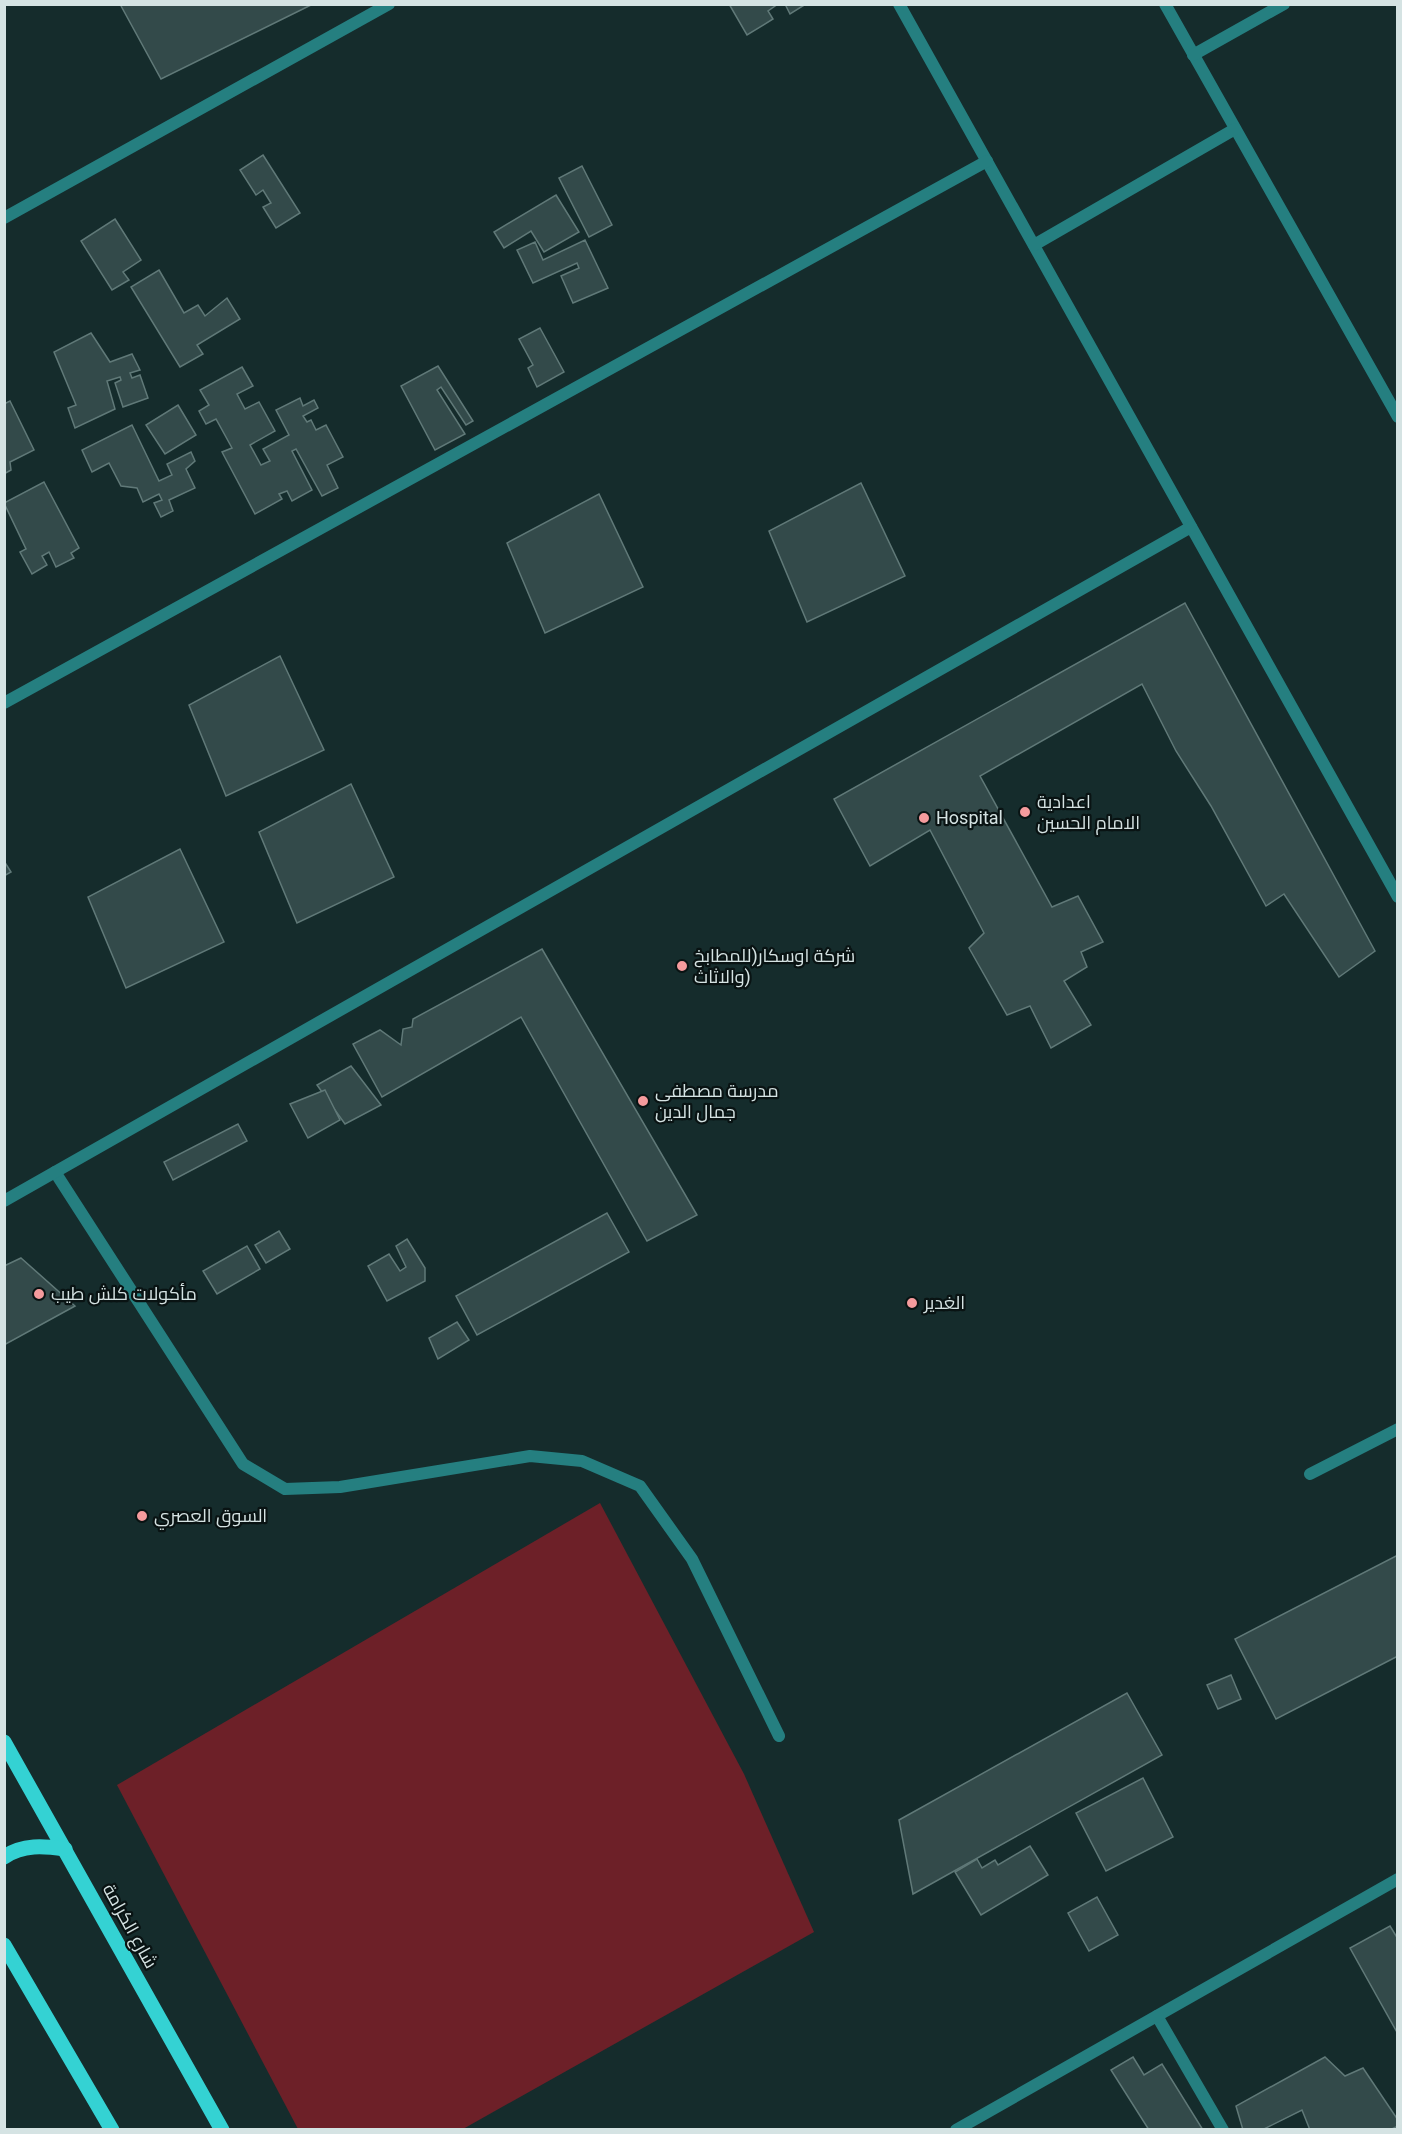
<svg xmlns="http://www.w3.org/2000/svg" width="1402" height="2134" viewBox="0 0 1402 2134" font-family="Roboto,Cairo,sans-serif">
  <rect width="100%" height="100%" fill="#152c2c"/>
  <polygon fill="#6d2028" points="600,1503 744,1774 814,1932 463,2129 298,2129 117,1785"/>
  <g fill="#334a4a" stroke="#607978" stroke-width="1.5">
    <polygon points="120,4 313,4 161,79"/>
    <polygon points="729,4 778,4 768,11 773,19 747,35"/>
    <polygon points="785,4 806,4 790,14"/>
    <polygon points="263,155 300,213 276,228 263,207 271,203 263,190 256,195 240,170"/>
    <polygon points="582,166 612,225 589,237 559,178"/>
    <polygon points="556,195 579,232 544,252 531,231 504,248 494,232"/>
    <polygon points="115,219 141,260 123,272 129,280 112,290 81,241"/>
    <polygon points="585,240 608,288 573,303 561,276 579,268 577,263 533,283 517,250 535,242 543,260"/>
    <polygon points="159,270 184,313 198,305 205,316 227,298 240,319 197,345 203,354 180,367 131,287"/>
    <polygon points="540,328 564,372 537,387 528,368 533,365 519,339"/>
    <polygon points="91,333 110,362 132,354 140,370 130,373 132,378 140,375 148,398 123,407 115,383 121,380 120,377 107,381 115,409 75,428 68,408 76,405 54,352"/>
    <polygon points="438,366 473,421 466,425 441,387 437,390 465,434 435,450 401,386"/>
    <polygon points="242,367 253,386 237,394 245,409 259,402 275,431 250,445 261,465 270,461 263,449 289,435 276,410 300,398 303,406 314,400 318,408 303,416 307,422 311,420 316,430 326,425 343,457 327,465 338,488 322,496 296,449 292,451 312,490 292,501 287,491 279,494 282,499 255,514 222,452 232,448 216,419 206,424 199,411 209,405 200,390"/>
    <polygon points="10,401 34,450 10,462 11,470 4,474 4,404"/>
    <polygon points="178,405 196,435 165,454 146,425"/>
    <polygon points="132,425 159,481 172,475 167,464 191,452 195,461 186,469 195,488 169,500 173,511 161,517 154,503 162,500 159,494 143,502 137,488 121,486 109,463 92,472 82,450"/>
    <polygon points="44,482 79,548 71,553 74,558 56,567 49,552 42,556 47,565 32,574 20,552 26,549 4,503"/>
    <polygon points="861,483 905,576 807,622 769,531"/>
    <polygon points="599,494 643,587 545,633 507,543"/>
    <polygon points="1185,603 1375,951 1339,977 1284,894 1266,906 1211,806 1176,751 1142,684 980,776 1052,907 1078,896 1103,942 1081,952 1087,967 1064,981 1091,1025 1051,1048 1030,1006 1007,1015 969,948 984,933 930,830 870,866 834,799"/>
    <polygon points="280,656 324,750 226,796 189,705"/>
    <polygon points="351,784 394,877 297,923 259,832"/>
    <polygon points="180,849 224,942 126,988 88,897"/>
    <polygon points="4,861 11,872 4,876"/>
    <polygon points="542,949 697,1215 647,1241 521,1017 382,1097 353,1044 380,1030 401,1045 403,1029 412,1027 413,1019"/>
    <polygon points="351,1066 381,1105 345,1124 317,1085"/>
    <polygon points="325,1090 340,1120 308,1138 290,1104"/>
    <polygon points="238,1124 247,1141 173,1180 164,1162"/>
    <polygon points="607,1213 629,1252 477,1335 456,1296"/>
    <polygon points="279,1231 290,1249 266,1263 255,1245"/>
    <polygon points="407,1239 425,1268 425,1281 387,1301 368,1266 389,1254 400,1271 406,1267 396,1246"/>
    <polygon points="247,1246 260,1269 217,1294 203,1271"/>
    <polygon points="21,1258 75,1306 4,1345 4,1266"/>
    <polygon points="457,1322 469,1340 438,1359 429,1338"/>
    <polygon points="1398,1555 1398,1656 1276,1719 1235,1639"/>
    <polygon points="1231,1675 1241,1699 1218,1709 1207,1685"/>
    <polygon points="1127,1693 1162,1755 913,1894 899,1820"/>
    <polygon points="1143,1778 1173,1837 1106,1871 1076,1813"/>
    <polygon points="1030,1846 1048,1875 981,1915 955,1872 977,1859 982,1868 995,1860 998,1865"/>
    <polygon points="1097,1897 1118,1935 1089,1951 1068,1913"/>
    <polygon points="1390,1926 1398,1939 1398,2034 1350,1948"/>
    <polygon points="1133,2057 1144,2075 1162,2064 1203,2130 1149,2130 1111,2070"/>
    <polygon points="1325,2057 1345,2076 1363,2068 1398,2120 1398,2126 1390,2130 1310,2130 1302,2110 1262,2130 1243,2130 1236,2106"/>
  </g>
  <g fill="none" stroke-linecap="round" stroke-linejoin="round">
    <g stroke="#257f80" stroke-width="12">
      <polyline points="55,1172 243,1464 285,1489 340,1487 530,1456 582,1461 640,1486 692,1559 779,1736"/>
      <polyline points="1310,1474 1398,1429"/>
    </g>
    <g stroke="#257f80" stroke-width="12">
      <polyline points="899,4 1398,897"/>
      <polyline points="1165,4 1398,417"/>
      <polyline points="1193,55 1284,4"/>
      <polyline points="4,218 389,4"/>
      <polyline points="1034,245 1235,129"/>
      <polyline points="4,703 987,161"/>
      <polyline points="4,1201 1191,527"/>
      <polyline points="1157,2016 1223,2130"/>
      <polyline points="956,2130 1398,1879"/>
    </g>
    <g stroke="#34d2d3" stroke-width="15">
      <polyline points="4,1742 222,2130"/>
      <path d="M4,1857C23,1844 44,1846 65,1849"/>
      <polyline points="4,1945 112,2130"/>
    </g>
  </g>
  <g fill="#f59b9d" stroke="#091313" stroke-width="2">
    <circle cx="1025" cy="812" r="6"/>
    <circle cx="924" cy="818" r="6"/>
    <circle cx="682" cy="966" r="6"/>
    <circle cx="643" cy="1101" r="6"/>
    <circle cx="39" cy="1294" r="6"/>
    <circle cx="912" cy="1303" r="6"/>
    <circle cx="142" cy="1516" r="6"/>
  </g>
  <g text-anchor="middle" stroke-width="4.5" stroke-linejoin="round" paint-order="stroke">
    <g font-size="18" fill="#d5e3e3" stroke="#091313" text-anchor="start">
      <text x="1037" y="808">اعدادية<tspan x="1037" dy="21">الامام الحسين</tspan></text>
      <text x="936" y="824">Hospital</text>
      <text x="694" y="962">شركة اوسكار(للمطابخ<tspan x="694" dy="21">والاثاث)</tspan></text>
      <text x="655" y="1097">مدرسة مصطفى<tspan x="655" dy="21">جمال الدين</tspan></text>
      <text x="51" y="1300">مأكولات كلش طيب</text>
      <text x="924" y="1309">الغدير</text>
      <text x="154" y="1522">السوق العصري</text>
    </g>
    <g font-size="18" fill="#d5e3e3" stroke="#091313">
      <text transform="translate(130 1926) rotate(61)" y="6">شارع الكرامة</text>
    </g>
  </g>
  <rect width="1402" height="2134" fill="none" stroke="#d5e3e3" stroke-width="12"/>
</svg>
